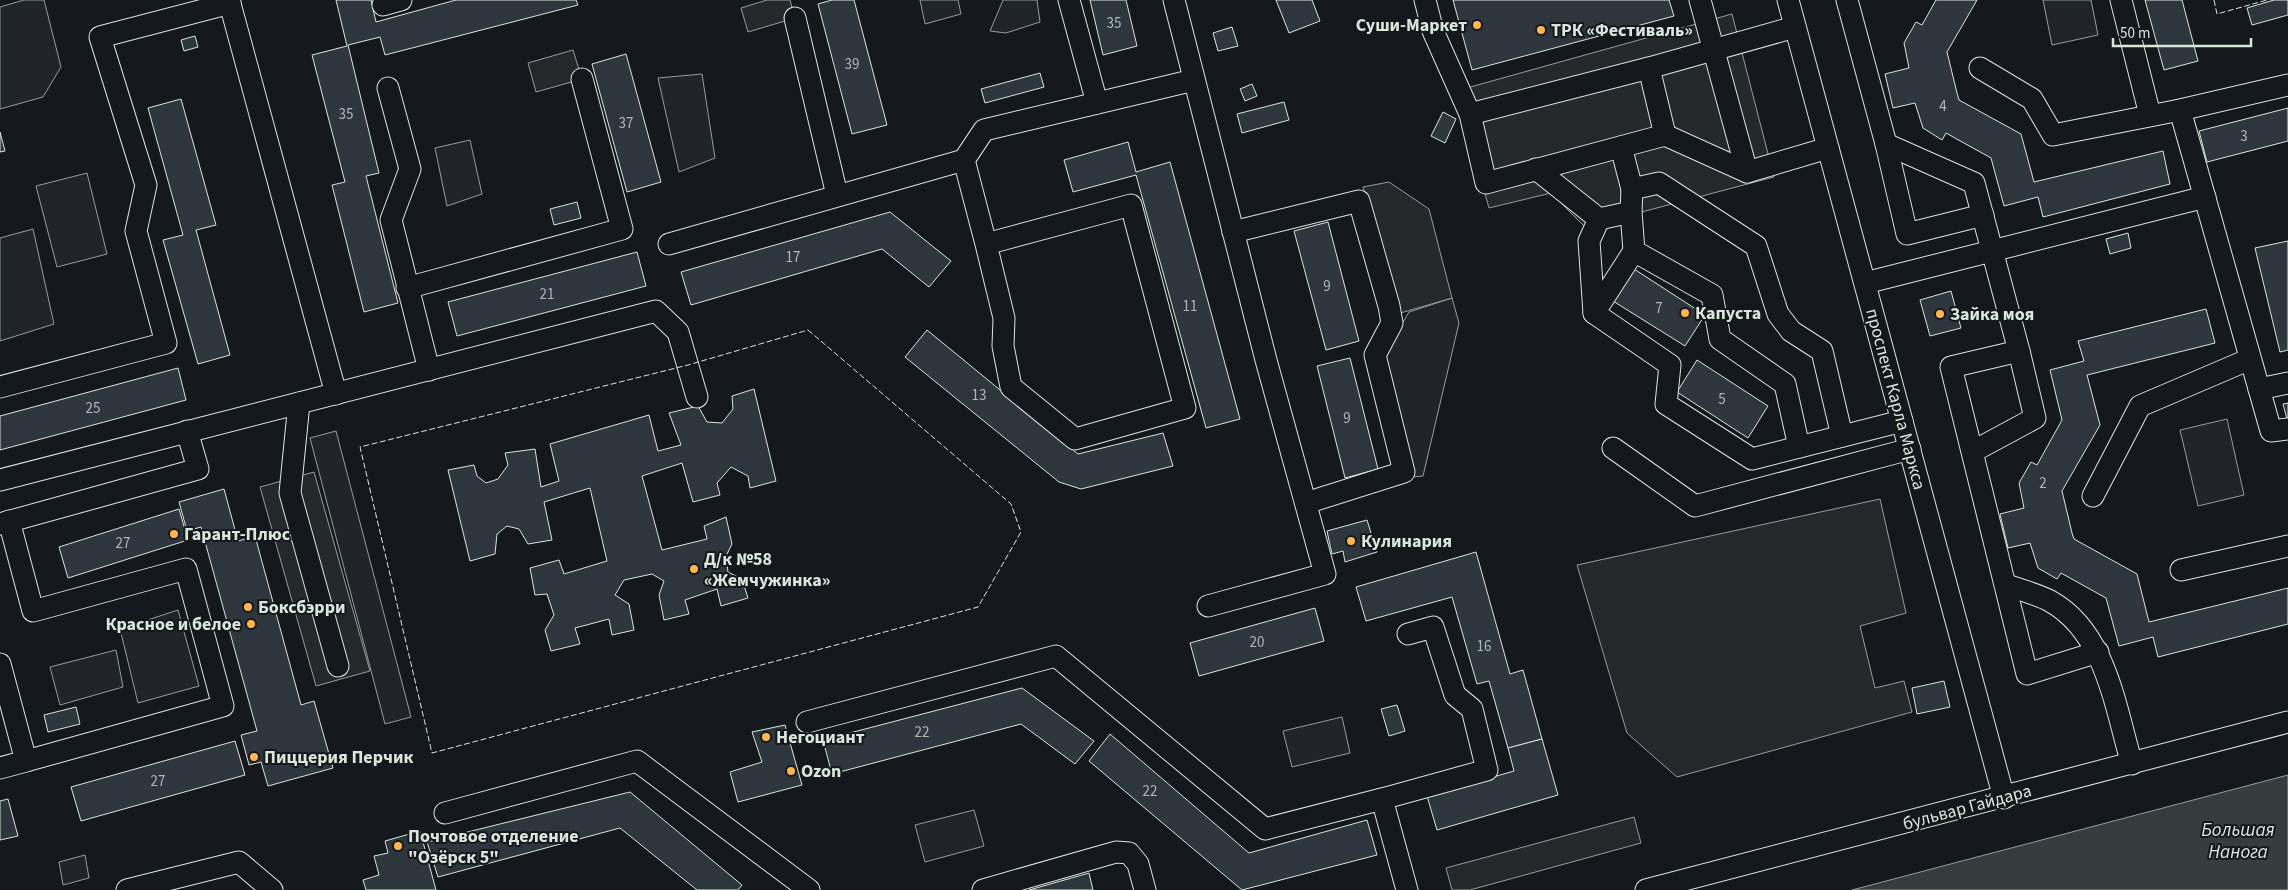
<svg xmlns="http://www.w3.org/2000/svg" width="2288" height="890" viewBox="0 0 2288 890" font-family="'Source Sans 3',sans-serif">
  <rect width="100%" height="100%" fill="#14181c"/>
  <g fill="#202428" stroke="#939e99">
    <polygon points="24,0 44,0 61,67 43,97 0,109 0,7"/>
    <polygon points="920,0 958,0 961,14 925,24"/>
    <polygon points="1003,0 1037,0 1040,22 1006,33 990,31"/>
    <polygon points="2043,0 2091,0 2098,35 2052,45"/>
    <polygon points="702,74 715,158 679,172 658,78"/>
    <polygon points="470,140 482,194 447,206 435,148"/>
    <polygon points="87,173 107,254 57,267 36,186"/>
    <polygon points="33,229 54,324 0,341 0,238"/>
    <polygon points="1452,298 1459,323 1423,476 1413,477 1382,358 1409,312"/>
    <polygon points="2227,419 2244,495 2198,506 2180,430"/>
    <polygon points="336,431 411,717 385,724 310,438"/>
    <polygon points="178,610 199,686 138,703 120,629"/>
    <polygon points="116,650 123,687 60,705 50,667"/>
    <polygon points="1342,717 1350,753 1292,767 1283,731"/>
    <polygon points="974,810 984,846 925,862 915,825"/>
    <polygon points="85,855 89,878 63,885 59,862"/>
  </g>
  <g fill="#24282b" stroke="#939e99">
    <polygon points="767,0 790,0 795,18 748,32 741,8"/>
    <polygon points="1732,14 1774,177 1585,227 1551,193 1489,208 1456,91"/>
    <polygon points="573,50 582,79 536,92 528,63"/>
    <polygon points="1389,182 1429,209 1452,298 1397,314 1363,187"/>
    <polygon points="314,472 370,671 316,686 260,487"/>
    <polygon points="1880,499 1906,613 1860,626 1875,688 1904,681 1912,712 1677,777 1627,733 1577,565"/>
    <polygon points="1634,817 1641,843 1470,890 1452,890 1446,868"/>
  </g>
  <polygon fill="#363b3e" stroke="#939e99" points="2288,775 2288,890 1852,890"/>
  <g fill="#2c363c" stroke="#d8e6dc">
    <polygon points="336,0 371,0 376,22 456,0 576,0 578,5 385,55 380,37 348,45 379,173 366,176 398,303 364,312 332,185 345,182 312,55 347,46"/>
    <polygon points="832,0 854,0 887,125 852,134 818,4"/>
    <polygon points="1090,0 1126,0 1137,46 1103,55"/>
    <polygon points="1276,0 1312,0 1320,21 1289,33"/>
    <polygon points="1453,0 1669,0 1674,16 1472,70"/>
    <polygon points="1936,0 1977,0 1947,52 1957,93 1959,100 2021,134 2034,182 2163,151 2170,184 2043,217 2038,197 2004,206 1991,158 1946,133 1942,140 1923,128 1915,103 1893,108 1885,74 1909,68 1904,43 1916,22 1922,25"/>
    <polygon points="2145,0 2182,0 2198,61 2164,70"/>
    <polygon points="2274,0 2288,0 2288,15 2252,25 2247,8"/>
    <polygon points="1232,27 1238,46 1218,51 1213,33"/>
    <polygon points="195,36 198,47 184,51 181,40"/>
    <polygon points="626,54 661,182 627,192 592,64"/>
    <polygon points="1040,73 1044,87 985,103 981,89"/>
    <polygon points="1252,84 1257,96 1245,101 1240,89"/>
    <polygon points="181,99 216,225 196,230 230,355 198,364 163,240 183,235 148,108"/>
    <polygon points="1284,102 1289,120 1242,133 1237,114"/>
    <polygon points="2288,108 2288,141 2207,162 2199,131"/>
    <polygon points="1443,112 1456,119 1445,143 1431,136"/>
    <polygon points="0,132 5,151 0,152"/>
    <polygon points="1128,142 1136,172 1170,162 1240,419 1206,428 1136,175 1073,192 1064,160"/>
    <polygon points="577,202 581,218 554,225 550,209"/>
    <polygon points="890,212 951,261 929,287 882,249 691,305 681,272"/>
    <polygon points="1328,222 1359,341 1326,350 1294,231"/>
    <polygon points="2128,233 2131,248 2110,254 2106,239"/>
    <polygon points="2288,241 2288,350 2280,352 2255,248"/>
    <polygon points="637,252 646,286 457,336 448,302"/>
    <polygon points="1634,269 1705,315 1685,346 1613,301"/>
    <polygon points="1951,291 1961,328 1930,336 1920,300"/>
    <polygon points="2206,309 2215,343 2087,375 2100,425 2062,491 2072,533 2074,539 2137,574 2149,622 2288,588 2288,624 2158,657 2153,637 2119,646 2106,598 2061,573 2057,579 2038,568 2030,543 2008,548 2000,514 2024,508 2019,483 2031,462 2037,465 2062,420 2050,370 2084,361 2078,341"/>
    <polygon points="927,330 1078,454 1163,433 1173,466 1081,489 1059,482 905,357"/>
    <polygon points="1350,358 1378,469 1345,478 1317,366"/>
    <polygon points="1697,360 1768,406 1748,438 1677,392"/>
    <polygon points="178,368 186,400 0,450 0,416"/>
    <polygon points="754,389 776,481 750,488 748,476 731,467 717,483 720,495 693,502 682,463 642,476 662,550 707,539 704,526 726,517 732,544 726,556 728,572 742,579 748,598 721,606 717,589 685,600 689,614 664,620 659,595 664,581 652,574 624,580 615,595 629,604 634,630 612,635 609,619 575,628 580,644 551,651 545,630 554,615 547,594 535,595 530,568 559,560 564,574 607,561 590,488 544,502 552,540 528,544 519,529 507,526 497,534 495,554 470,561 448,470 474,465 477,476 486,483 498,479 508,465 505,453 535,449 541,487 559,481 550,444 649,415 658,451 681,445 669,413 698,406 707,422 722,423 733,409 732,396"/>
    <polygon points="2288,403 2288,419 2287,419 2283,404"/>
    <polygon points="224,489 238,541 255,536 301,705 314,701 333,768 268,786 261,762 249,765 241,735 257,731 201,527 187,531 179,502"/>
    <polygon points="179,509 188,540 68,578 59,547"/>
    <polygon points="1367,520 1377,552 1345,562 1343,551 1332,554 1327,531"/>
    <polygon points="1476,552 1510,674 1523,670 1542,739 1508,748 1489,681 1477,684 1452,597 1366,621 1356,587"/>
    <polygon points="1315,608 1324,641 1199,676 1190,643"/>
    <polygon points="1944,681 1950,707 1917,714 1912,688"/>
    <polygon points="1022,688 1094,741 1075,764 1021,724 832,774 823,740"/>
    <polygon points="1397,705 1405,731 1389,736 1381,709"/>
    <polygon points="76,707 80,724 48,732 44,715"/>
    <polygon points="785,725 802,785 738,802 730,772 762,762 752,732"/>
    <polygon points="1110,734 1249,853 1367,820 1377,855 1242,890 1089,761"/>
    <polygon points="1542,739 1558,795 1437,830 1427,796 1514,771 1508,748"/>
    <polygon points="235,741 245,775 81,821 71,787"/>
    <polygon points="630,792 742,885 738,890 697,890 620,828 438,877 427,842"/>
    <polygon points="8,799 18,836 0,840 0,801"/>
    <polygon points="420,831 436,890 366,890 363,880 379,875 374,856 388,853 385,841"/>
    <polygon points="1089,873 1093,890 1029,890"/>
  </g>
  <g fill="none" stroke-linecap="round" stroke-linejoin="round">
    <g stroke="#d8e6dc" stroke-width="23">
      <g id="minor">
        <polyline points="229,0 336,394"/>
        <polyline points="1069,0 1097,103"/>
        <polyline points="1174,0 1266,360 1325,574 1208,606"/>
        <polyline points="1425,0 1433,31 1470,114 1486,183 1665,135 1747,172 1828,148"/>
        <polyline points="1700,0 1747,172"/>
        <polyline points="1788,0 2004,798"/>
        <polyline points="1847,0 1886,144 1907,234 1983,215"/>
        <polyline points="2121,0 2150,115"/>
        <polyline points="383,5 401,0"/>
        <polyline points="795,18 837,195"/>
        <polyline points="1649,68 1795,27"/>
        <polyline points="1980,68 2032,99 2053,135 2180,110 2288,85"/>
        <polyline points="388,88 410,169 391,220 429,370"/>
        <polyline points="2180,110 2271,431 2288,429"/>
        <polyline points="1470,114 1649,68 1665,135"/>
        <polyline points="1886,144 1974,183 2019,351"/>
        <polyline points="1621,147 1632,189"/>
        <polyline points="964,160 986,244 1131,205 1185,408 1075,439 1011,387 1003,346 1004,318 986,244"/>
        <polyline points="1536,169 1599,219 1631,212"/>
        <polyline points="1599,219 1589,241 1594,313 1670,365 1666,404 1752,459 1902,421"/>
        <polyline points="1233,232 1359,201 1389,306 1392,323 1375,355 1404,472 1306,503"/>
        <polyline points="669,244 964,160 984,130 1194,80"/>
        <polyline points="1865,283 2205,197"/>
        <polyline points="407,288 622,229 582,79"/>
        <polyline points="1594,313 1634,251"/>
        <polyline points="0,387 166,343 136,231 146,185 100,37 230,3"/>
        <polyline points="2259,389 2288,383"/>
        <polyline points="299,403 290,493 338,666"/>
        <polyline points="1799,447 1785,384 1720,339 1712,295 1634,251 1631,212 1632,189 1659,183 1756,246 1778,314 1791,331 1822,351 1842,436"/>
        <polyline points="1613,448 1695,506 1910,449"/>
        <polyline points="1972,452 2035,418 2019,351 1951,367 2027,674 2098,652"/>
        <polyline points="0,480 656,311 678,332 697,397"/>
        <polyline points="2093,496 2140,406 2250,359"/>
        <polyline points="9,521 33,611 186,569 223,706 26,761"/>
        <polyline points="0,524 198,469 187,431"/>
        <polyline points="2181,570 2288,546"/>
        <path d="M2007,585C2020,590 2037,594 2050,601C2106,632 2115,707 2132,764"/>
        <polyline points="0,664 26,761 0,768"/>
        <polyline points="807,722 1056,656 1265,829 1382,799 1407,890"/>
        <polyline points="1382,799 1487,770 1472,709 1455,695 1433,627 1408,634"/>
        <polyline points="445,813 637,761 809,890"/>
        <polyline points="127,890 239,862 272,890"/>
        <polyline points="983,890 1116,852 1129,853 1138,864 1145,890"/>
        <polyline points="1646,890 2288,722"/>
      </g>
    </g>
    <use href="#minor" stroke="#14181c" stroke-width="21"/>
    <g stroke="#d8e6dc" stroke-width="1" stroke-dasharray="6 2.5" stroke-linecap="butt">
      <polyline points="2214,0 2217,14 2267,0"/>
      <polygon points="808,330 1011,504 1021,532 978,607 432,753 360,447 688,365"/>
    </g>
  </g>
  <g fill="#ffb74d" stroke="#14181c" stroke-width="2">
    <circle cx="1477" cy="25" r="5"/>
    <circle cx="1541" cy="30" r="5"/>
    <circle cx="1685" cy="313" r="5"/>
    <circle cx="1940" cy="314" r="5"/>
    <circle cx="174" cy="534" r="5"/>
    <circle cx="1351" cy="541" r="5"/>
    <circle cx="694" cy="569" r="5"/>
    <circle cx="248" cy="607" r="5"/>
    <circle cx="251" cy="624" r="5"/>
    <circle cx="766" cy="737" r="5"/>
    <circle cx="254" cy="757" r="5"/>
    <circle cx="791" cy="771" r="5"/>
    <circle cx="398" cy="846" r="5"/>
  </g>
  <g text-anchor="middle" stroke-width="4" stroke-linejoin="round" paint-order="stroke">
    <g font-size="15" fill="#adbab4">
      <text x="1114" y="28">35</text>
      <text x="852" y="69">39</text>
      <text x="1943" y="111">4</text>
      <text x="346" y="119">35</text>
      <text x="626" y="128">37</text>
      <text x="2244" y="141">3</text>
      <text x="793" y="262">17</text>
      <text x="1327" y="291">9</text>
      <text x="547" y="299">21</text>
      <text x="1190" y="311">11</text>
      <text x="1659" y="313">7</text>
      <text x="979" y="400">13</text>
      <text x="1722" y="404">5</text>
      <text x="93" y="413">25</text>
      <text x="1347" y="423">9</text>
      <text x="2043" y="488">2</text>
      <text x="123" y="548">27</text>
      <text x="1257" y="647">20</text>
      <text x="1484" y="651">16</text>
      <text x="922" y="737">22</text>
      <text x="158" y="786">27</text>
      <text x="1150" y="796">22</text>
    </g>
    <g font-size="18" font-weight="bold" fill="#d8e6dc" stroke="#14181c" text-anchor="start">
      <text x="1467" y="31" text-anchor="end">Суши-Маркет</text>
      <text x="1551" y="36">ТРК «Фестиваль»</text>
      <text x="1695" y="319">Капуста</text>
      <text x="1950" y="320">Зайка моя</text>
      <text x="184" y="540">Гарант-Плюс</text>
      <text x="1361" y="547">Кулинария</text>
      <text x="704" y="565">Д/к №58<tspan x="704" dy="21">«Жемчужинка»</tspan></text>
      <text x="258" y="613">Боксбэрри</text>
      <text x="241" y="630" text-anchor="end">Красное и белое</text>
      <text x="776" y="743">Негоциант</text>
      <text x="264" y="763">Пиццерия Перчик</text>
      <text x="801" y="777">Ozon</text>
      <text x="408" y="842">Почтовое отделение<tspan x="408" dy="21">"Озёрск 5"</tspan></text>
    </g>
    <g font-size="18" fill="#d8e6dc" stroke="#14181c">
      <text transform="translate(1896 399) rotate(75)" y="6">проспект Карла Маркса</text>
      <text transform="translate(1967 807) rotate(-15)" y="6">бульвар Гайдара</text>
    </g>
    <g font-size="19" font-style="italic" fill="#d8e6dc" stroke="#14181c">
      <text x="2238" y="836">Большая<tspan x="2238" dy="22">Нанога</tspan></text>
    </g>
  </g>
  <path d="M2113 38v8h138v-8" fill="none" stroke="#d8e6dc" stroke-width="2.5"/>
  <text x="2120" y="38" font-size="15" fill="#d8e6dc" stroke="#14181c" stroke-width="4" paint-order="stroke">50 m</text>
</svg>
